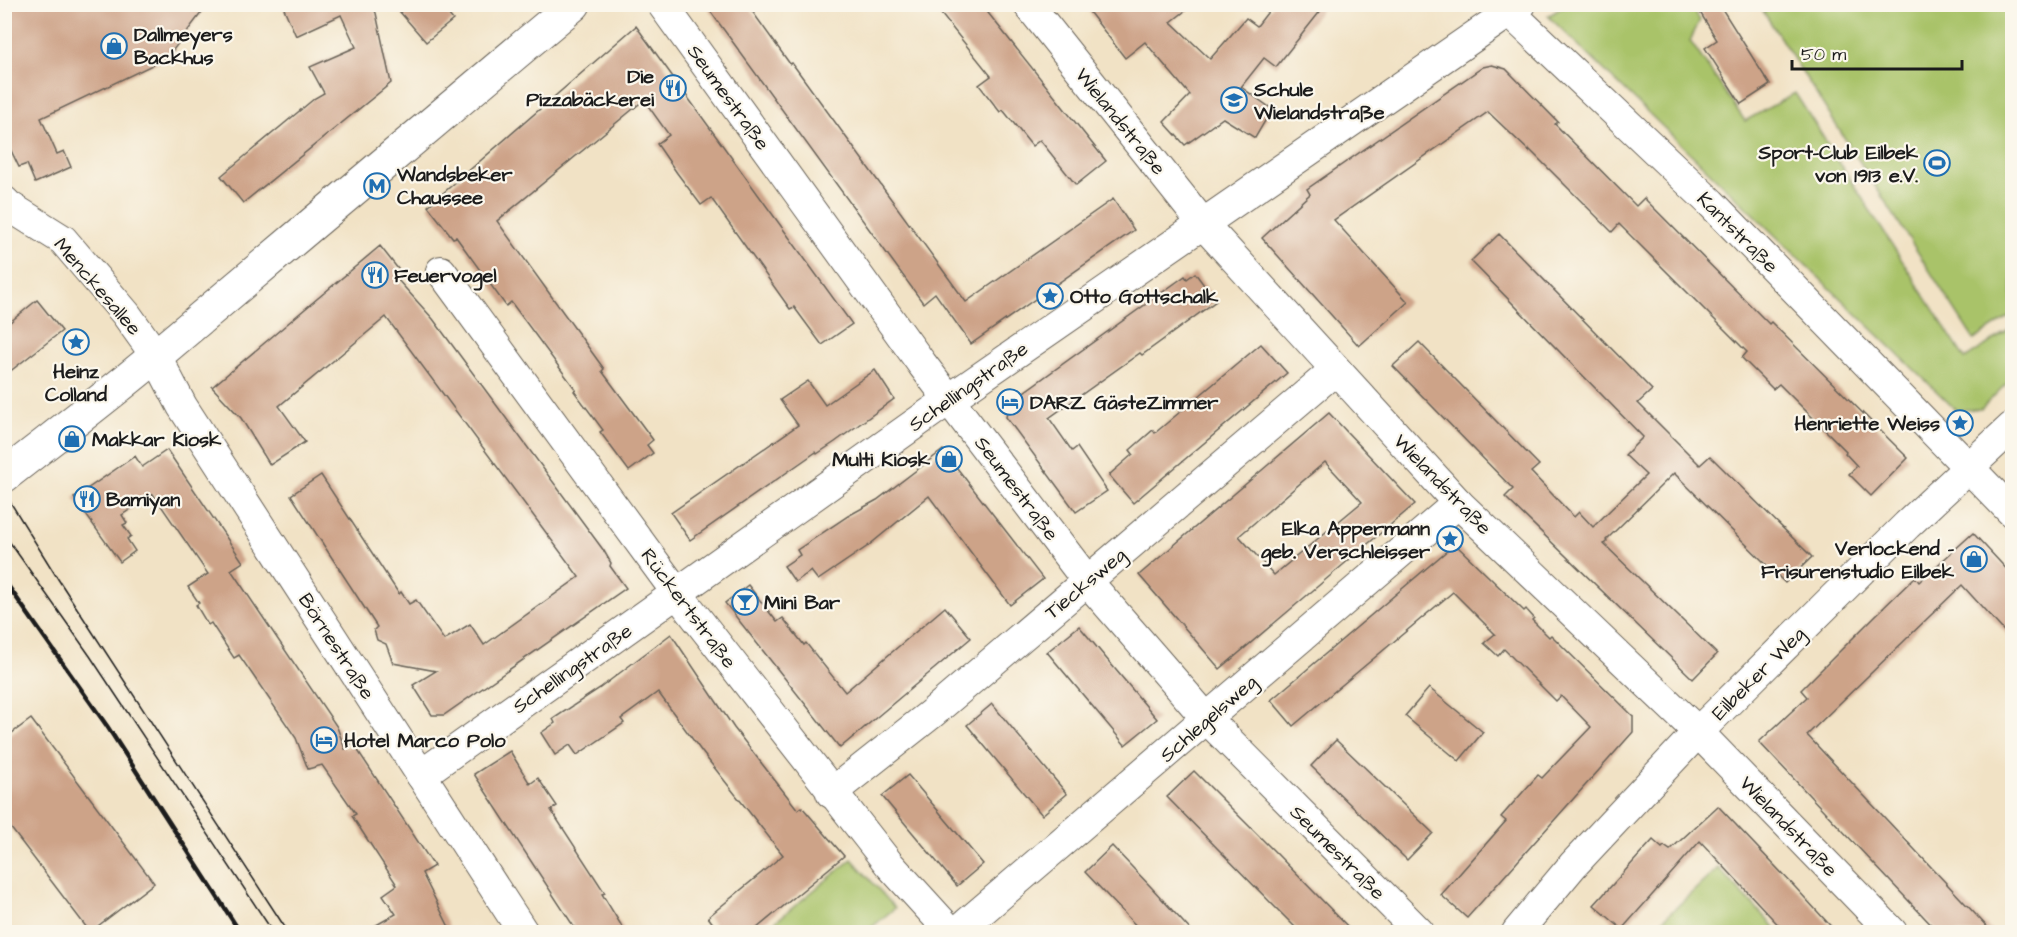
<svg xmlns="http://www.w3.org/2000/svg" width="2017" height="937" viewBox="0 0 2017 937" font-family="'Architects Daughter',sans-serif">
  <rect width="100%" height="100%" fill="#fbf7ec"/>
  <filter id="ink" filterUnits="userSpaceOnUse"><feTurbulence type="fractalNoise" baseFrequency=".0167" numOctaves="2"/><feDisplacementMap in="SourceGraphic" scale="12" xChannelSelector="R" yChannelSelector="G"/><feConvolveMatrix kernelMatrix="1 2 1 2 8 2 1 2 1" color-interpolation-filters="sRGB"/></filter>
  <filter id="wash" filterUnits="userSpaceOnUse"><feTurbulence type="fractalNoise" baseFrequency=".008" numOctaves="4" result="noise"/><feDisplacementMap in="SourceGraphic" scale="24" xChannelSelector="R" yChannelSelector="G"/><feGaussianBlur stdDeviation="1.35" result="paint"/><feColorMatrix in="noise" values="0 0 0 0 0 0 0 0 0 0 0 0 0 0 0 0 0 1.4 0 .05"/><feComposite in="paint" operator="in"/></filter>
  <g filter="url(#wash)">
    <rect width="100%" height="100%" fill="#f1e2c5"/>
    <g fill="#a9c369" stroke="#627042" stroke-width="1.5">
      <polygon points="1566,5 1690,5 1700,20 1690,41 1745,121 1795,93 1965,359 2012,328 2012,378 1981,409 1956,410 1548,16"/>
      <polygon points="1774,5 2012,5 2012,315 1974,340 1763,11"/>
      <polygon points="852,859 895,908 866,932 763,932"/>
      <polygon points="1718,868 1779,932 1650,932"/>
    </g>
    <g id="blocks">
      <g fill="#cda388" fill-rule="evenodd">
        <polygon points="4,4 208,4 167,58 41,118 57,154 64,151 71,167 35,183 27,164 19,167 4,136"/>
        <polygon points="282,4 371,4 376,13 391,83 243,203 221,176 315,98 324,93 310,67 356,47 341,15 296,36"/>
        <polygon points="393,4 440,4 453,20 426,42"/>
        <polygon points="705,4 747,4 790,64 792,63 966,302 1113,199 1134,230 971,344 935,293 923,303"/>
        <polygon points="933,4 981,4 1106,161 1076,185 1040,140 1032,146 1003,110 1000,112 979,85 991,76"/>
        <polygon points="1083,4 1194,4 1171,22 1210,59 1246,18 1257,26 1274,4 1326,4 1276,67 1264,58 1241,87 1272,109 1255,138 1223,118 1185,145 1164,122 1190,95 1145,42 1125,58"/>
        <polygon points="1695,4 1719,4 1770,85 1741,104 1705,48 1717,40"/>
        <polygon points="636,26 852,324 822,345 794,307 790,309 711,198 701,205 677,173 657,144 669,135 644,100 497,221 604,369 602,371 653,440 647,445 653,453 629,471 600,432 603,430 574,391 576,390 511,302 506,306 456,237 453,238 428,206"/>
        <polygon points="1492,65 1506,69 1558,122 1555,124 1636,206 1644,198 1769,324 1771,322 1908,458 1871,496 1849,474 1857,466 1845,453 1846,451 1779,384 1773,389 1742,358 1747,352 1619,224 1612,232 1529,149 1529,151 1488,112 1334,220 1408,302 1359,346 1262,238 1310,194 1307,189 1483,67"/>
        <polygon points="1499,234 1652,390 1638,403 1700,465 1710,456 1812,557 1785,583 1674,473 1606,540 1607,541 1604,544 1717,654 1693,679 1505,497 1513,489 1393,366 1419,342 1539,465 1531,472 1574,517 1579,512 1593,527 1646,475 1625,455 1643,437 1471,261"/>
        <polygon points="380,246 402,274 397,279 433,319 604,551 611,563 610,566 626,588 444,715 432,715 413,685 436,671 393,663 386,644 377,640 374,630 377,627 291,495 321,475 399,594 401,592 409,604 416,600 444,640 470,624 484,645 579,577 386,317 279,406 305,442 270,465 241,418 212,387"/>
        <polygon points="1195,273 1216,301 1142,355 1140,353 1049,418 1072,451 1077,447 1107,491 1076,512 1006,417 1010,402 1185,276 1187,279"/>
        <polygon points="37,300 62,331 4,376 4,327"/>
        <polygon points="1261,344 1287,373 1133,503 1109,475 1133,454 1130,450 1153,430 1155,433"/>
        <polygon points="875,370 894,399 835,442 817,454 816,452 690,540 671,513 798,425 780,400 808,381 825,405"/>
        <path d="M1329,413L1415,504L1220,669L1139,575ZM1325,462L1362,502L1274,575L1239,536Z"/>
        <polygon points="167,450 243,562 231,570 337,727 345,749 353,743 434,866 422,873 452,933 362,933 396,914 383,895 397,885 352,816 356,814 322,765 308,769 296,738 239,655 234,658 211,623 208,625 196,605 199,603 188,587 208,574 153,494 122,515 127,523 123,525 131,536 127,539 135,551 120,562 74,498 135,456 142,467"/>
        <polygon points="943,450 1043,579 1010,605 929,496 868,546 818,580 811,571 795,582 784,566 800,555 797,550 848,516 877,500"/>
        <polygon points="1973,533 2013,576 2013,641 1962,585 1807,735 1993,933 1939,933 1759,742 1807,697 1801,690 1875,616 1915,577 1919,582"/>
        <polygon points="1455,544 1524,611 1526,609 1534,618 1532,620 1549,637 1551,635 1633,716 1633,732 1467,918 1441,895 1506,821 1501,817 1538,775 1542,778 1591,727 1561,696 1556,701 1504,649 1498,656 1484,643 1495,634 1453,592 1293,726 1271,700"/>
        <polygon points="748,585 777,622 783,618 804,645 806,643 845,692 945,607 971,638 840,748 725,603"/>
        <polygon points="1079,626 1157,719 1125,745 1047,652"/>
        <polygon points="671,634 734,728 798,810 802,807 844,856 751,933 720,933 708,917 783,855 702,752 658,692 621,719 624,723 577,755 570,745 555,755 541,733 555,723 553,719 600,688"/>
        <polygon points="1429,688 1483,732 1459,761 1405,716"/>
        <polygon points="992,704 1067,794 1042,815 967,725"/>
        <polygon points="31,719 154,883 90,932 4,819 4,739"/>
        <polygon points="1336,740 1433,833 1407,860 1311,766"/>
        <polygon points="510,751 530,784 538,778 557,806 551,810 605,893 602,894 626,933 578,933 474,774"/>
        <polygon points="1194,771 1277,854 1354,933 1301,933 1272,904 1167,797"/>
        <polygon points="908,775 983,864 957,886 882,796"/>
        <polygon points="1718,806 1795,887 1837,933 1786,933 1700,841 1622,929 1594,905 1653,840 1662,848 1664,846 1670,850"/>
        <polygon points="1112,846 1151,887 1193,933 1143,933 1085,872"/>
      </g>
    </g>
  </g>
  <g filter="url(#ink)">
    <use href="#blocks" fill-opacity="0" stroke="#676157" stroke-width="1.5"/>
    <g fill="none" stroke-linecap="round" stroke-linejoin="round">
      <g stroke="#676157" stroke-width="32">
        <g id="minor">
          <polyline points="662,4 922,364 1088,582 1207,719 1419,932"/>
          <polyline points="1028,4 1203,224 1458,503 1698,732 1892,932"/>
          <polyline points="1501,4 1711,203 2012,512"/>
          <polyline points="4,201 9,206 63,240 126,314 156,356 182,406 523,932"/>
          <polyline points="441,271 677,593 889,864 951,932"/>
          <polyline points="421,775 961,391 1521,4"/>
          <polyline points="831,793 931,714 1335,370"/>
          <polyline points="957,932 1458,503"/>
          <polyline points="1517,932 1573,865 1698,732 1907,525 2012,427"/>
        </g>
      </g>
      <g stroke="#676157" stroke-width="35">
        <path id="major" d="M4,476C55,436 107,397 157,355C296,238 434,121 574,4"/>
      </g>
      <use href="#minor" stroke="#fff" stroke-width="30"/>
      <use href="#major" stroke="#fff" stroke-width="33"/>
      <g stroke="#1c1c1c" stroke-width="1.5">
        <polyline points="4,492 58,579 288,932"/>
        <polyline points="4,534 90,656 273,932"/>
      </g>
      <polyline stroke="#1c1c1c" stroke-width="4.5" points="4,580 107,726 240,932"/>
    </g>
  </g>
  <defs>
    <g id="shop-ring" transform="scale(1.35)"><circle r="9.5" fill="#fbf7ec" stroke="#1f6fb2" stroke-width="1.5"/><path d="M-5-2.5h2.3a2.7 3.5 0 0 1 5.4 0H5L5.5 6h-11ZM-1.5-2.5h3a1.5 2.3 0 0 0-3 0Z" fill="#1f6fb2"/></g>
    <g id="restaurant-ring" transform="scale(1.35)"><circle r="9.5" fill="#fbf7ec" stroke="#1f6fb2" stroke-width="1.5"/><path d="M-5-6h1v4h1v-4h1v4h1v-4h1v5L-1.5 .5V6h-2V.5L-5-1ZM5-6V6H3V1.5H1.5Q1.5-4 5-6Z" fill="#1f6fb2"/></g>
    <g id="school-ring" transform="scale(1.35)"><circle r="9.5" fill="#fbf7ec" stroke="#1f6fb2" stroke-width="1.5"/><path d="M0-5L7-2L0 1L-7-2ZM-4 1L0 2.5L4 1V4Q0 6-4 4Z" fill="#1f6fb2"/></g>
    <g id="stadium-ring" transform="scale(1.35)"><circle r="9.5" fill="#fbf7ec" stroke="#1f6fb2" stroke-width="1.5"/><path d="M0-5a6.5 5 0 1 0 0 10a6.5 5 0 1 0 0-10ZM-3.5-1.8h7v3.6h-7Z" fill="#1f6fb2"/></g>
    <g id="metro-ring" transform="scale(1.35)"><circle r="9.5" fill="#fbf7ec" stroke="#1f6fb2" stroke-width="1.5"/><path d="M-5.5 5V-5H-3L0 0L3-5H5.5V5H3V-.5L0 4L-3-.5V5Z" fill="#1f6fb2"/></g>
    <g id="sight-ring" transform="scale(1.35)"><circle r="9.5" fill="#fbf7ec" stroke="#1f6fb2" stroke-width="1.5"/><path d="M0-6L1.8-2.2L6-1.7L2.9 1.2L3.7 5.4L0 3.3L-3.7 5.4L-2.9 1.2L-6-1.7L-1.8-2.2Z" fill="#1f6fb2"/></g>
    <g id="hotel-ring" transform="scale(1.35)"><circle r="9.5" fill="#fbf7ec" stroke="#1f6fb2" stroke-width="1.5"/><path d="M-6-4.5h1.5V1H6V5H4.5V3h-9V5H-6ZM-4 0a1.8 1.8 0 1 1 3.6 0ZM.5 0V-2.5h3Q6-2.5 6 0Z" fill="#1f6fb2"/></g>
    <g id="bar-ring" transform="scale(1.35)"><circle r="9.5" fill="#fbf7ec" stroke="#1f6fb2" stroke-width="1.5"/><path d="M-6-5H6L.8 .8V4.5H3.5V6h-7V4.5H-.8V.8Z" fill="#1f6fb2"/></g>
  </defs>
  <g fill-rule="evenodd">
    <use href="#shop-ring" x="114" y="46"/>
    <use href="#restaurant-ring" x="673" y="88"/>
    <use href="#school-ring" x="1234" y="100"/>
    <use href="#stadium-ring" x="1937" y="163"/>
    <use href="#metro-ring" x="377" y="186"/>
    <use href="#restaurant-ring" x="375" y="275"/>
    <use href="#sight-ring" x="1050" y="296"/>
    <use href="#sight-ring" x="76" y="342"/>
    <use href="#hotel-ring" x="1010" y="402"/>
    <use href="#sight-ring" x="1960" y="423"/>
    <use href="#shop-ring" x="72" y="439"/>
    <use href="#shop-ring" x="949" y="459"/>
    <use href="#restaurant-ring" x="87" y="499"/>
    <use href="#sight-ring" x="1450" y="539"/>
    <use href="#shop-ring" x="1974" y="559"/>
    <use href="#bar-ring" x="745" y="602"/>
    <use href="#hotel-ring" x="324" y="740"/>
  </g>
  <g text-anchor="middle" stroke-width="4.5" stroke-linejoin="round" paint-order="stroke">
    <g font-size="20" font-weight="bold" fill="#1c1c1c" stroke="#fbf7ec" text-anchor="start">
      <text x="134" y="41">Dallmeyers<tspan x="134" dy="23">Backhus</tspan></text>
      <text x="654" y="83" text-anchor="end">Die<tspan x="654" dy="23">Pizzabäckerei</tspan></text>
      <text x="1254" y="96">Schule<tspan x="1254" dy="23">Wielandstraße</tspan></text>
      <text x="1918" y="159" text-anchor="end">Sport-Club Eilbek<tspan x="1918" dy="23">von 1913 e.V.</tspan></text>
      <text x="397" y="181">Wandsbeker<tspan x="397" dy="23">Chaussee</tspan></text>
      <text x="394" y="282">Feuervogel</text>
      <text x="1070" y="303">Otto Gottschalk</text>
      <text x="76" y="378" text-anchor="middle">Heinz<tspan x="76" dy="23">Colland</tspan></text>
      <text x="1030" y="409">DARZ GästeZimmer</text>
      <text x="1940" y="430" text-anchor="end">Henriette Weiss</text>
      <text x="92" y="446">Makkar Kiosk</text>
      <text x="930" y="466" text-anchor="end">Multi Kiosk</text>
      <text x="106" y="506">Bamiyan</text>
      <text x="1430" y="535" text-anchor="end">Elka Appermann<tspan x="1430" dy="23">geb. Verschleisser</tspan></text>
      <text x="1954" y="555" text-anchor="end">Verlockend -<tspan x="1954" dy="23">Frisurenstudio Eilbek</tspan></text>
      <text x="764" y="609">Mini Bar</text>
      <text x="344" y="747">Hotel Marco Polo</text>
    </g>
    <g font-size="20" fill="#1c1c1c" stroke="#fbf7ec">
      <text transform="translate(729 97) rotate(54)" y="7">Seumestraße</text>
      <text transform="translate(1121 121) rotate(51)" y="7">Wielandstraße</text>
      <text transform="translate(1738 232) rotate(45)" y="7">Kantstraße</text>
      <text transform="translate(98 286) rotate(49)" y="7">Menckesallee</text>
      <text transform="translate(968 386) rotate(-35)" y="7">Schellingstraße</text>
      <text transform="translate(1443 484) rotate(46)" y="7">Wielandstraße</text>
      <text transform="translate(1017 488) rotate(53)" y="7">Seumestraße</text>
      <text transform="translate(1085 583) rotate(-40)" y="7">Tiecksweg</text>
      <text transform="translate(689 608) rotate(53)" y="7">Rückertstraße</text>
      <text transform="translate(337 646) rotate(57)" y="7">Börnestraße</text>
      <text transform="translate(572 668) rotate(-35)" y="7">Schellingstraße</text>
      <text transform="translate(1758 673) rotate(-45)" y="7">Eilbeker Weg</text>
      <text transform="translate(1208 718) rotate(-41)" y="7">Schlegelsweg</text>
      <text transform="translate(1789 826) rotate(46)" y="7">Wielandstraße</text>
      <text transform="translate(1338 852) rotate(45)" y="7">Seumestraße</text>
    </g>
  </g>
  <rect width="2017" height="937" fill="none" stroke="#fbf7ec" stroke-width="24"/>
  <path d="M1792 60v9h170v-9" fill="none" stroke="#1c1c1c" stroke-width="3"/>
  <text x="1801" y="60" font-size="18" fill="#1c1c1c" stroke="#fbf7ec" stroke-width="4.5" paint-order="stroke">50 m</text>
</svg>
